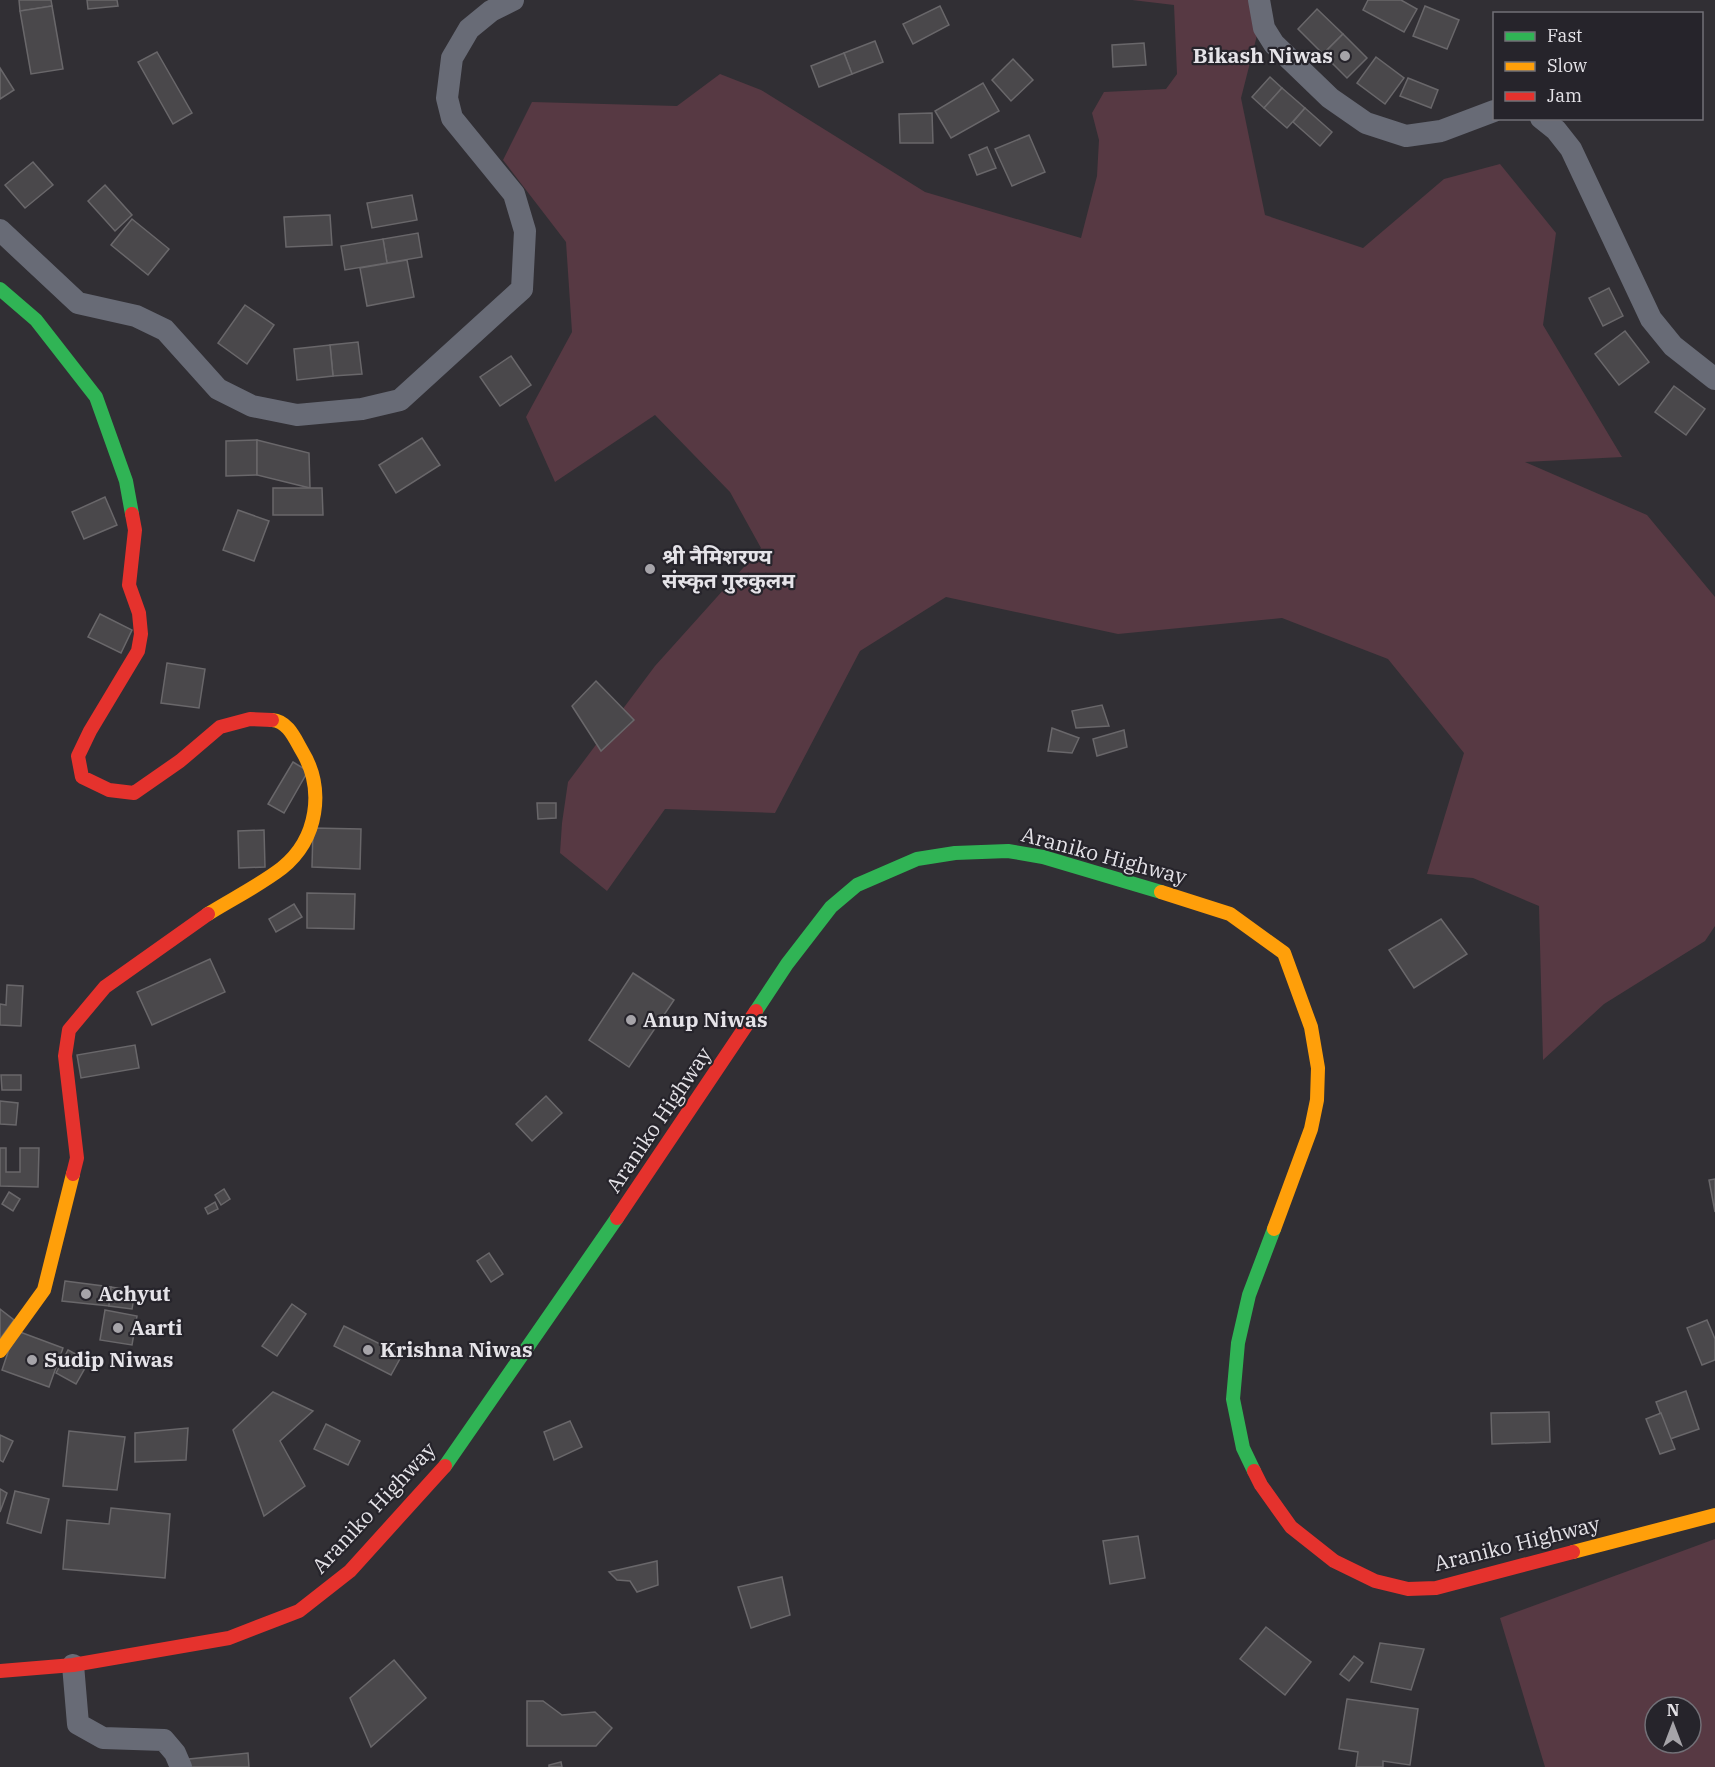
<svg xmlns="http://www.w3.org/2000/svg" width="1715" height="1767" viewBox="0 0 1715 1767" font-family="'IBM Plex Serif','Noto Sans Devanagari',serif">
  <rect width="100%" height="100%" fill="#312f34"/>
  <g fill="#573943" fill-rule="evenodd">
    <polygon points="1132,0 1266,0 1241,98 1265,215 1363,248 1444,179 1500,164 1556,233 1543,325 1622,457 1525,462 1647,515 1715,597 1715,926 1705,941 1604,1004 1543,1060 1539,906 1473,878 1427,874 1464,753 1388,659 1282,618 1118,634 946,597 860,651 775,813 665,809 607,891 560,853 562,823 568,782 655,666 761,548 730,492 655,415 555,482 526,417 572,332 566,242 503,160 532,102 677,106 720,74 761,90 925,192 1081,238 1097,176 1099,140 1092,113 1104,92 1166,89 1177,74 1174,5"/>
    <path d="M1715,1539V1767H1545L1500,1618ZM1655,1707H1691V1743H1655Z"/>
  </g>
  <g fill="#4a484b" stroke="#69676a" stroke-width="1.5">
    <polygon points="19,0 51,0 52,6 20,11"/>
    <polygon points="87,0 117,0 118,6 88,9"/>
    <polygon points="1368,0 1401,0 1417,9 1404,32 1363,10"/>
    <polygon points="52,6 63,69 31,74 20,11"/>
    <polygon points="940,6 949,25 913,44 903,24"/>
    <polygon points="1425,6 1459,20 1447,49 1413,36"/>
    <polygon points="1317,9 1343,34 1323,54 1298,29"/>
    <polygon points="1343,34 1367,58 1347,78 1323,54"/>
    <polygon points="875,41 883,62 852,74 844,53"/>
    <polygon points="1144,43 1146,65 1113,67 1112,45"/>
    <polygon points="157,52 192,113 173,124 138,62"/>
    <polygon points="844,53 852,74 819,87 811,66"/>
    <polygon points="1376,57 1404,78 1385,104 1357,83"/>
    <polygon points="1013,59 1033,80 1011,101 992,80"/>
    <polygon points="0,68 14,90 0,99"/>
    <polygon points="1270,77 1282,88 1264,108 1252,97"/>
    <polygon points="1408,78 1438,90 1431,108 1400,96"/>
    <polygon points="983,83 999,111 951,138 935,111"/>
    <polygon points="1282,88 1305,108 1287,128 1264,108"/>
    <polygon points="1305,108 1332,132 1320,146 1293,122"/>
    <polygon points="932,113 933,143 900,143 899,114"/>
    <polygon points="1029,135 1045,172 1012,186 995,149"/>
    <polygon points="987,147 996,168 977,175 969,155"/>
    <polygon points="33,162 53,185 25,208 5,185"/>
    <polygon points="105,185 132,215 115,231 88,201"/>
    <polygon points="412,195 417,220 372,228 367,203"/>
    <polygon points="330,215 332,245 286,247 284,217"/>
    <polygon points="132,219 169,249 148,275 111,245"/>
    <polygon points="418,233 422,257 387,263 383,239"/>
    <polygon points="383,239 387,263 345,270 341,246"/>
    <polygon points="407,260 414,297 367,306 360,268"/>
    <polygon points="1609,288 1623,316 1603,326 1589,298"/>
    <polygon points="245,305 274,325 247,364 218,343"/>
    <polygon points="1625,331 1649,362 1619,385 1595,354"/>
    <polygon points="358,342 362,374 333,376 330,345"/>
    <polygon points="330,345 333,376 297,380 294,349"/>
    <polygon points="511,356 531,385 500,406 480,377"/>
    <polygon points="1674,386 1705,409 1686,435 1655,412"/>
    <polygon points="422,438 440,465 396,493 379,465"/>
    <polygon points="257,440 257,475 226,476 226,441"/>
    <polygon points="257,440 309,453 310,488 257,475"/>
    <polygon points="273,488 322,488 323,515 273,515"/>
    <polygon points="105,497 117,525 84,539 72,512"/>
    <polygon points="238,510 269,521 254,561 223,550"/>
    <polygon points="100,614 132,630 121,653 88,637"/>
    <polygon points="167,663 205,669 199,708 161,703"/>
    <polygon points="596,681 634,720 601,751 572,706"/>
    <polygon points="1102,705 1109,726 1076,728 1072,711"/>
    <polygon points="1052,728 1079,738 1072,753 1048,751"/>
    <polygon points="1124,730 1127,747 1097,756 1093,739"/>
    <polygon points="293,762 308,771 284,813 268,804"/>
    <polygon points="537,803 556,803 556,818 538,819"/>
    <polygon points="313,828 361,829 360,869 312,867"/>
    <polygon points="264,830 265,867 239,868 238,831"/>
    <polygon points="307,893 355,894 354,929 307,928"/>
    <polygon points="294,904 302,917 276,932 269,919"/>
    <polygon points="1441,919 1467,954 1414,988 1389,950"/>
    <polygon points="210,959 225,992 152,1025 137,992"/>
    <polygon points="633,973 674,1000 629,1067 589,1040"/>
    <polygon points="7,985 23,986 21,1026 0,1025 0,1004 6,1005"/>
    <polygon points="135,1045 139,1068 81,1078 77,1055"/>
    <polygon points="1,1075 21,1075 21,1090 2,1090"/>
    <polygon points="546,1096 562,1113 532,1141 516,1124"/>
    <polygon points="0,1101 18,1103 16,1125 0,1124"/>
    <polygon points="0,1148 6,1148 6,1172 20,1172 20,1148 39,1148 38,1187 0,1186"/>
    <polygon points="1715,1179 1715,1212 1709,1180"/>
    <polygon points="224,1189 230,1199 221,1205 215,1195"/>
    <polygon points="9,1192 20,1199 13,1211 2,1204"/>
    <polygon points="215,1202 218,1209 208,1214 205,1208"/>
    <polygon points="489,1253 503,1274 491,1282 477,1261"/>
    <polygon points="65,1281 111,1287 109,1306 62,1301"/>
    <polygon points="111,1287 135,1291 132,1309 109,1306"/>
    <polygon points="292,1304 306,1314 277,1356 262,1346"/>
    <polygon points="0,1309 14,1320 0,1339"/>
    <polygon points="105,1310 137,1316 132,1345 100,1340"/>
    <polygon points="1707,1320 1715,1339 1715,1360 1702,1365 1687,1328"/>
    <polygon points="344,1326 402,1355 391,1375 334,1346"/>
    <polygon points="20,1332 63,1348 49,1387 2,1370 9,1349"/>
    <polygon points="68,1350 89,1361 76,1384 56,1373"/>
    <polygon points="1686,1391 1699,1429 1670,1439 1656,1402"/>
    <polygon points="273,1392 313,1411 280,1441 305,1486 264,1516 233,1430"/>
    <polygon points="1549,1412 1550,1442 1492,1444 1491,1413"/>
    <polygon points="1661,1413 1675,1449 1660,1454 1646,1419"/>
    <polygon points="570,1421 582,1447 554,1460 544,1432"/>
    <polygon points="326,1424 360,1441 348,1465 314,1449"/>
    <polygon points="188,1428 186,1460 135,1462 135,1433"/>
    <polygon points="69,1431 125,1437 117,1490 63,1486"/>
    <polygon points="0,1435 13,1441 3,1462 0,1460"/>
    <polygon points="0,1489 7,1493 0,1512"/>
    <polygon points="15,1491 49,1499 41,1533 7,1523"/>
    <polygon points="111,1508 170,1514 165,1578 63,1569 67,1520 109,1524"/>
    <polygon points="1138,1536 1145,1578 1110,1584 1103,1541"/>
    <polygon points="657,1561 658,1585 637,1592 630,1581 617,1580 609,1572"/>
    <polygon points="782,1577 790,1615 751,1628 738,1587"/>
    <polygon points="1266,1627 1311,1662 1285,1695 1240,1659"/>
    <polygon points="1380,1643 1424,1649 1411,1690 1371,1682"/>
    <polygon points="1354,1656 1363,1663 1349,1681 1340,1674"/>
    <polygon points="394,1660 426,1698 371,1747 350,1698"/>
    <polygon points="1347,1699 1418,1709 1410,1765 1383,1761 1383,1767 1356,1767 1358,1752 1339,1749"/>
    <polygon points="527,1701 543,1701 562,1715 595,1712 612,1728 596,1746 527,1746"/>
    <polygon points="248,1753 249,1767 189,1767 189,1759"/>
    <polygon points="561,1762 562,1767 549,1767 549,1765"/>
  </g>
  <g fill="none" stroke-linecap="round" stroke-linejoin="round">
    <g stroke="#686b76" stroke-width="22">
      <polyline points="1259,0 1264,28 1274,44 1330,98 1366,123 1406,136 1441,131 1494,111"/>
      <polyline points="1541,118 1556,130 1571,149 1651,319 1673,346 1715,379"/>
      <polyline points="0,230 78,303 136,316 165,330 218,389 252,406 297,415 362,409 400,400 522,289 525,231 514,194 452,118 447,98 452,58 469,29 491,11 513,0"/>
      <polyline points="73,1665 78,1724 103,1738 164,1740 175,1753 181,1767"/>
    </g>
    <g stroke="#30b455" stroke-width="14">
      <polyline points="0,289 36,320 96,397 126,481 132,514"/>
      <polyline points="756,1011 787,964 831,907 857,885 917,859 955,853 1008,851 1043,857 1161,892"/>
      <polyline points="445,1466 617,1218"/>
      <polyline points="1254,1471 1243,1448 1233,1399 1238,1343 1249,1295 1274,1229"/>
    </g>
    <g stroke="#ff9f0a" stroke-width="14">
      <polyline points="1161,892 1230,914 1284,953 1311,1027 1318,1068 1317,1100 1311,1129 1274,1229"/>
      <path d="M208,914C232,899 260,885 282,868C318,839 325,789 302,751C295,739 288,721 272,720"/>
      <polyline points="0,1351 44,1290 73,1174"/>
      <polyline points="1573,1552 1715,1515"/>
    </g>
    <g stroke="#e5322d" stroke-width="14">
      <polyline points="132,514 135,530 129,585 139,613 141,634 138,651 90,731 78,756 82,777 109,790 134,793 180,761 220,727 250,719 272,720"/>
      <polyline points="73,1174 77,1158 65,1056 69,1030 105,987 208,914"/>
      <polyline points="617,1218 756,1011"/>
      <polyline points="1254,1471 1261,1485 1291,1527 1334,1561 1375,1581 1408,1589 1436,1588 1573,1552"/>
      <polyline points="0,1671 73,1665 229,1638 299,1611 350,1571 445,1466"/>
    </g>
  </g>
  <g fill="#a6a4a9" stroke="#26242b" stroke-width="2">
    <circle cx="1345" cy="56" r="6"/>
    <circle cx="650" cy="569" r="6"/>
    <circle cx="631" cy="1020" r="6"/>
    <circle cx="86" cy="1294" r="6"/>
    <circle cx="118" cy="1328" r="6"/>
    <circle cx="368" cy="1350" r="6"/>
    <circle cx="32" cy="1360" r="6"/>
  </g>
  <g text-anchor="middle" stroke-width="4.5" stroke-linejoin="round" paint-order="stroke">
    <g font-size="21" font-weight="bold" fill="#e5e3e8" stroke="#26242b" text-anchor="start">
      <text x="1333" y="63" text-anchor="end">Bikash Niwas</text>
      <text x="662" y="564">श्री नैमिशरण्य<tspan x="662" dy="24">संस्कृत गुरुकुलम</tspan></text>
      <text x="643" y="1027">Anup Niwas</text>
      <text x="98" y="1301">Achyut</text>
      <text x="130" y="1335">Aarti</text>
      <text x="380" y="1357">Krishna Niwas</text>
      <text x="44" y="1367">Sudip Niwas</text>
    </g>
    <g font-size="21" fill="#e5e3e8" stroke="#26242b">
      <text transform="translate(1104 856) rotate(15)" y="7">Araniko Highway</text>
      <text transform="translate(659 1120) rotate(-56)" y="7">Araniko Highway</text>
      <text transform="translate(374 1508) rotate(-47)" y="7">Araniko Highway</text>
      <text transform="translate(1517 1544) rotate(-14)" y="7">Araniko Highway</text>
    </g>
  </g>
  <rect x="1493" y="12" width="210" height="108" fill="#26242b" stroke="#727077" stroke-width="1.5"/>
  <rect x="1505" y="32" width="30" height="9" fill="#30b455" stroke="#727077" stroke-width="1.5"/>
  <text x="1547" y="42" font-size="18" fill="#e5e3e8">Fast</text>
  <rect x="1505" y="62" width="30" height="9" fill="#ff9f0a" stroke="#727077" stroke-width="1.5"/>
  <text x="1547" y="72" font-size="18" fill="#e5e3e8">Slow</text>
  <rect x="1505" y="92" width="30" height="9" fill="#e5322d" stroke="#727077" stroke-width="1.5"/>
  <text x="1547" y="102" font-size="18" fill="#e5e3e8">Jam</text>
  <g transform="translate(1673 1725)"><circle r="28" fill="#26242b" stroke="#727077" stroke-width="1.5"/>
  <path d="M0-4.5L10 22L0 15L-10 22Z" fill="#a6a4a9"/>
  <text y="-9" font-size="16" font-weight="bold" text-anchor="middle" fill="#e5e3e8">N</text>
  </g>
</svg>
